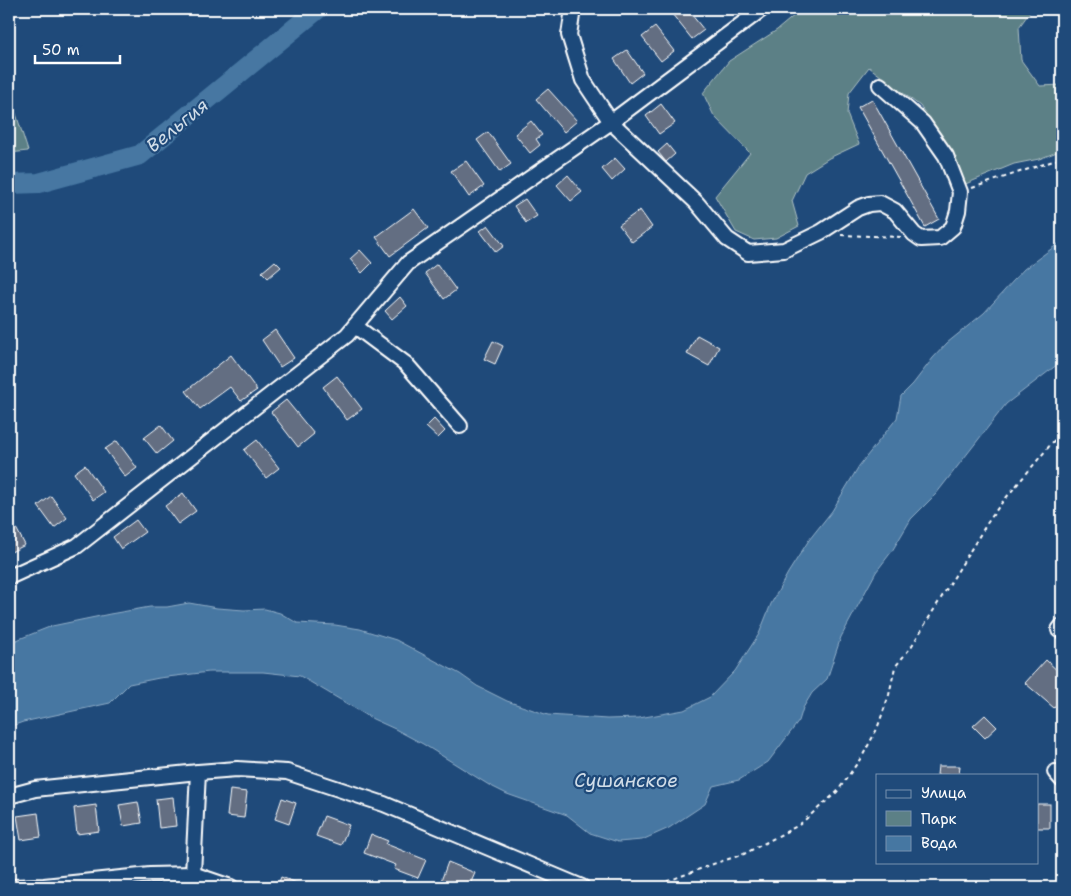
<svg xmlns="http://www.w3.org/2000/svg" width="1071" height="896" viewBox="0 0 1071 896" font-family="'Shantell Sans',sans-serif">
  <rect width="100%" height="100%" fill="#1f4a7a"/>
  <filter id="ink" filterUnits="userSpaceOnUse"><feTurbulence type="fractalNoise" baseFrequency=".02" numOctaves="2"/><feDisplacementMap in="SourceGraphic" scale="10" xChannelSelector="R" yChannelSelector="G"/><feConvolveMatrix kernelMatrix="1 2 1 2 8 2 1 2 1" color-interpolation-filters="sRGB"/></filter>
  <g filter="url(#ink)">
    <g fill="#5c8086" stroke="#aec0c2">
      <polygon points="802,9 1032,9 1019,27 1021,60 1040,86 1062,85 1062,150 1039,159 1014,164 963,185 949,146 920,106 869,67 849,93 847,114 859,144 829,158 805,173 792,201 799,226 776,238 754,240 736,232 715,196 750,153 714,116 703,93 729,61 777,30"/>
      <polygon points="9,92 28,151 9,153"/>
    </g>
    <polygon fill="#4677a2" stroke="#90adc7" points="1062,241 1062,361 1006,404 936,494 911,519 892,551 876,572 841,637 827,679 812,693 803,708 799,721 768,762 739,780 713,786 705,804 669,828 642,840 618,842 590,833 567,815 507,794 489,785 423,744 395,729 373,719 300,676 263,672 209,672 159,678 129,684 110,703 23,722 9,727 9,643 52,626 110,614 150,607 167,607 189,603 217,608 244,610 265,609 280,613 297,623 335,625 360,629 396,640 460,674 477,686 507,701 548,715 607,719 639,718 684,710 710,697 735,671 759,634 771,604 788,573 809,540 832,511 859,466 897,418 901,396 913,384 933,358 947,343 984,313 1024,269"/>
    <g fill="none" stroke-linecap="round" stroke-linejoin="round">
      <polyline stroke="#4677a2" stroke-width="20" points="9,184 39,183 140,155 318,9"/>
    </g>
    <g fill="#636e82" stroke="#fff">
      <polygon points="668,9 687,9 704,30 692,39"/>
      <polygon points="655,27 674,51 661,61 642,37"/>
      <polygon points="627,50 643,73 630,83 614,59"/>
      <polygon points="548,89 577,121 564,132 536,99"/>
      <polygon points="872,99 939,219 925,227 858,107"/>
      <polygon points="661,104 675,123 659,134 646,116"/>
      <polygon points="531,121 542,135 536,139 540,145 530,153 515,134"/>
      <polygon points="488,132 511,164 500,172 477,140"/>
      <polygon points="667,144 675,154 666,162 658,152"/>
      <polygon points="615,158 625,169 612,181 602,169"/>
      <polygon points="466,161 484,186 469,197 451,171"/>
      <polygon points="568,175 582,192 571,201 557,185"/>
      <polygon points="525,199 537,216 526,223 514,206"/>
      <polygon points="414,209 428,228 390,256 376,237"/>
      <polygon points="640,210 652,227 632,242 619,225"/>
      <polygon points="488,225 504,246 496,252 480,231"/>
      <polygon points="360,250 372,263 362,273 350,259"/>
      <polygon points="275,261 281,267 268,278 262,272"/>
      <polygon points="437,264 456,290 444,299 425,273"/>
      <polygon points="400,297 407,306 392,319 385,311"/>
      <polygon points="275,330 294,358 280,367 262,340"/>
      <polygon points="697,335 719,347 709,366 687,354"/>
      <polygon points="493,341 503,346 495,364 484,359"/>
      <polygon points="231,355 257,390 241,401 230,387 200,409 186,391"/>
      <polygon points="337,376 362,409 347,420 323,387"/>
      <polygon points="286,400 314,434 298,447 271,412"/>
      <polygon points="434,419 445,431 438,438 426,427"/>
      <polygon points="161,425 173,441 157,454 144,438"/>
      <polygon points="257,440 279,468 266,478 244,450"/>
      <polygon points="117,441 137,468 125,477 105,449"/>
      <polygon points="85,465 104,492 93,500 74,473"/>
      <polygon points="183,493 196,511 178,524 165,506"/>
      <polygon points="51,496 67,518 54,528 38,506"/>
      <polygon points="136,520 145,532 121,549 113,537"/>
      <polygon points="16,528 25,545 9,553 9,532"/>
      <polygon points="1046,660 1062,675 1062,699 1054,708 1025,683"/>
      <polygon points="985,715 997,727 985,738 973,726"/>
      <polygon points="938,766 960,766 959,775 937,775"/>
      <polygon points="230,790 247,792 244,818 227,816"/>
      <polygon points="173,797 176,826 159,828 156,799"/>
      <polygon points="282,798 296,803 289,824 275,819"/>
      <polygon points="138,802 142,823 123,826 119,805"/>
      <rect x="1037" y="804" width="13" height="24"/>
      <polygon points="96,805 99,831 77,834 74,808"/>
      <polygon points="38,813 41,837 21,840 17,816"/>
      <polygon points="324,816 349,825 341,845 316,836"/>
      <polygon points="371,834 388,841 386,844 426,860 418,878 394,869 396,865 364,853"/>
      <polygon points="448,862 475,873 469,887 458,887 441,881"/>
      <polygon points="281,877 305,886 305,887 277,887"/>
    </g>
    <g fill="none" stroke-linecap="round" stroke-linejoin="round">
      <g stroke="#fff" stroke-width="18">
        <g id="minor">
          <polyline points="573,9 569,35 583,80 611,122 696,202 727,239 748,253 784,250 821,232 858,208 869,204 880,203 895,211 914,234 921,239 940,238 953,227 958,211 960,192 946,156 923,123 880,85"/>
          <polyline points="355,326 406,364 460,426"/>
          <polyline points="9,577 77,546 347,335 408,263 611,122 762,9"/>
          <polyline points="1059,630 1062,626"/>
          <polyline points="1055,772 1062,780"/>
          <polyline points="9,796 35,789 198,772 237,769 287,772 384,804 582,887"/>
          <polyline points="193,874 198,772"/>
          <polyline points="11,887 44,886 150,875 193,874 231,887"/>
        </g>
      </g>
      <g stroke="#fff" stroke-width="2" stroke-dasharray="4 4" stroke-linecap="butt">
        <polyline points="972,188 1062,158"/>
        <polyline points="841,235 901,237"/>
        <polyline points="652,887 716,863 744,854 799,825 837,792 863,755 877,729 889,695 895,667 911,647 986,525 1000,505 1062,431"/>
      </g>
      <use href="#minor" stroke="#1f4a7a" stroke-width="14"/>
    </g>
  </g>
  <g text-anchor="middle" stroke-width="4.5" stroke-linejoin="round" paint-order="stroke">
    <g font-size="19" font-style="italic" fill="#d1dde8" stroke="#1f4a7a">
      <text transform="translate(177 125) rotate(-39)" y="7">Вельгия</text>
      <text x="626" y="787">Сушанское</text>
    </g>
  </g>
  <rect width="1071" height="896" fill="none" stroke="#1f4a7a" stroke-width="30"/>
  <rect x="15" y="15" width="1041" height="866" fill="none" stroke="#fff" stroke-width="2" filter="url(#ink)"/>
  <rect x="876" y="774" width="162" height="90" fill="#1f4a7a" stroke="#7992af"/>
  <rect x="886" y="790" width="25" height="8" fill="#1f4a7a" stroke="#7992af"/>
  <text x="921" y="798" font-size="15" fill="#ffffff">Улица</text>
  <rect x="886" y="811" width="25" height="15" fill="#5c8086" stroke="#7992af"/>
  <text x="921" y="824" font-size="15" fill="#ffffff">Парк</text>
  <rect x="886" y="836" width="25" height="15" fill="#4677a2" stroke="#7992af"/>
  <text x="921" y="848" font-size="15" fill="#ffffff">Вода</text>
  <path d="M35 55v8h85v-8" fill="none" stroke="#ffffff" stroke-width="2.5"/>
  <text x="42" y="55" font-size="15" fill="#ffffff" stroke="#1f4a7a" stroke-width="4" paint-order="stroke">50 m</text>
</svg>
